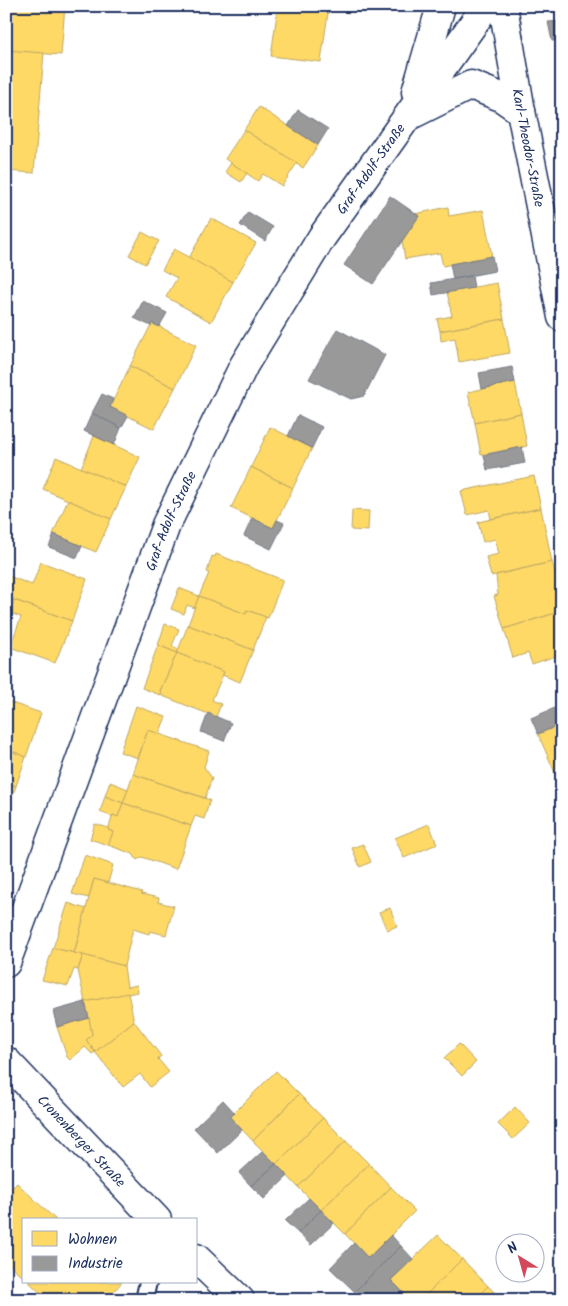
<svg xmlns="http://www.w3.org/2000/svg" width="568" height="1306" viewBox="0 0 568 1306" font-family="Kalam,sans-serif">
  <rect width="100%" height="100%" fill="#fff"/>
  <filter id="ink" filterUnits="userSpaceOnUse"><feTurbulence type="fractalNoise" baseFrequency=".02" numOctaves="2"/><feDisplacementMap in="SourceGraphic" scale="10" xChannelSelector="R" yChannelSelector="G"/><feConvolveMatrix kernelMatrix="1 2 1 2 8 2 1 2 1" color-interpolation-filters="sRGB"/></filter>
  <g filter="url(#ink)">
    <g fill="#ffd966" stroke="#bba664">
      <polygon points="13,6 65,6 61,55 9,51"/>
      <polygon points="278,6 329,6 321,62 271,56"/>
      <polygon points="6,50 44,53 34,173 6,171"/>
      <polygon points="259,107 318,145 303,168 244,130"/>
      <polygon points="244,130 297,163 282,186 263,174 258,181 225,159"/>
      <polygon points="231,163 247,173 241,182 225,172"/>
      <polygon points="448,207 449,216 483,210 492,256 443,266 440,253 405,259 402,241 419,216 415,214"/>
      <polygon points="211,218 256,243 233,282 189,258"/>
      <polygon points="142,232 159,241 145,264 129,255"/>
      <polygon points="174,249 233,282 211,322 166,297 177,278 162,270"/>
      <polygon points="497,283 504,319 440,331 437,319 452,316 447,292"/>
      <polygon points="504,319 510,353 459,362 455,338 441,341 440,331"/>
      <polygon points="152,323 196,345 175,388 130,366"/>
      <polygon points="130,366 175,388 154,429 110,407"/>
      <polygon points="515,382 521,413 475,423 468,392"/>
      <polygon points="521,413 527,446 481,455 475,423"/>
      <polygon points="270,427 312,448 293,488 251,467"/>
      <polygon points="94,436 140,457 126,487 81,468"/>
      <polygon points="56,457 126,487 111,519 43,489"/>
      <polygon points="251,467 293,488 273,528 231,508"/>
      <polygon points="534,476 541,508 491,519 489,510 467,515 461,491"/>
      <polygon points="68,500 111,519 96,552 53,534"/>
      <polygon points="541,508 552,562 491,576 486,557 499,554 495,539 483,542 478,522"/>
      <polygon points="352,510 369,511 368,531 351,530"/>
      <polygon points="216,554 283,580 268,618 247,610 246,614 199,596 209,573 207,572 212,556 215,557"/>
      <polygon points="41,562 87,579 72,621 6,597 6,575 32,585"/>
      <polygon points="552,562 562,596 562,611 504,629 494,596 498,595 496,575"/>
      <polygon points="179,588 199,596 195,608 187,605 184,614 171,609"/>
      <polygon points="199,596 246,614 247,610 266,617 253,650 188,625"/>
      <polygon points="14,600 72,621 55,663 10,647 21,617 10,613"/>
      <polygon points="562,611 562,654 532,664 528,653 513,658 504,629"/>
      <polygon points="165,624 179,629 172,646 179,649 177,653 158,645"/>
      <polygon points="188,625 253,650 240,682 222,675 224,672 177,653"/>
      <polygon points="158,645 177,653 160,691 162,692 160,695 142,688"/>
      <polygon points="177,653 224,672 212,700 221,704 216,717 160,695 162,692 160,691"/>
      <polygon points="6,701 41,713 26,757 6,749"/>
      <polygon points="136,706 166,717 159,734 148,730 138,758 120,752"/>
      <polygon points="562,724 562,772 556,775 538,734"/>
      <polygon points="148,730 209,751 204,767 212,778 205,798 133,774"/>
      <polygon points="6,749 26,757 16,786 6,783"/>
      <polygon points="133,774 210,800 204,819 195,816 191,826 123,803"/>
      <polygon points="110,782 128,789 123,803 105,796"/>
      <polygon points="6,783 16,786 6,813"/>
      <polygon points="105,796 123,803 118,817 113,815 113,817 100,812"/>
      <polygon points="123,803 191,826 176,869 142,857 137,860 133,854 108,845 113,832 108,830 113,815 118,817"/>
      <polygon points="95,824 109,828 108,830 113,832 108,845 90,839"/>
      <polygon points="429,824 437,844 404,858 395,838"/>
      <polygon points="363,844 371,862 360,867 352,848"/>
      <polygon points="85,855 113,865 108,883 94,879 89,898 72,894"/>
      <polygon points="94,879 142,892 141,894 159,898 158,902 174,906 166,935 150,931 149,934 133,929 124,966 74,953"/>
      <polygon points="68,903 86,909 74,953 53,948"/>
      <polygon points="390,908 397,926 387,930 379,912"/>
      <polygon points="53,948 83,955 78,970 74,969 68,986 42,980"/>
      <polygon points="83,955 124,966 127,987 137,985 138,992 85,1002 78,970"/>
      <polygon points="128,993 134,1021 95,1052 86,1040 92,1035 85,1002"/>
      <polygon points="89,1018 92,1035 86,1040 95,1052 92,1054 85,1047 70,1060 67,1057 57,1027"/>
      <polygon points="134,1021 161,1056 158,1059 169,1072 150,1087 140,1074 123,1087 95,1052"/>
      <polygon points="459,1044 476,1062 462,1076 444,1058"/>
      <polygon points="276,1071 299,1094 253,1141 230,1117"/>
      <polygon points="299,1094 323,1118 276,1164 253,1141"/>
      <polygon points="515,1107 530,1123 513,1139 498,1124"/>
      <polygon points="323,1118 346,1141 298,1187 276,1164"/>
      <polygon points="346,1141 369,1164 321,1210 298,1187"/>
      <polygon points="369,1164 391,1187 345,1234 321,1210"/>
      <polygon points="17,1183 56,1220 24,1220 24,1278 6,1261 6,1194"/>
      <polygon points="391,1187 415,1211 368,1258 345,1234"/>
      <polygon points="438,1235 462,1259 421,1300 411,1300 391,1280"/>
      <polygon points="462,1259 488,1286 474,1300 421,1300"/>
      <polygon points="29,1282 122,1282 106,1300 48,1300"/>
      <polygon points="488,1286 502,1300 474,1300"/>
    </g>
    <g fill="#999" stroke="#737987">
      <polygon points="562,21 562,40 552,41 548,22"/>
      <polygon points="298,110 328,129 318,145 288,126"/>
      <polygon points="390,196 419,216 373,284 344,265"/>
      <polygon points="248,212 273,227 265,241 240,225"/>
      <polygon points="492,256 495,271 453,279 450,264"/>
      <polygon points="472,276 474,288 433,295 431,283"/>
      <polygon points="143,301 167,313 159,327 152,323 151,326 134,318"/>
      <polygon points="337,329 385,355 364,396 351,399 309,379"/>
      <polygon points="512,367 515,382 482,389 479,373"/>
      <polygon points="102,394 113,399 110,407 128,416 121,428 92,413"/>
      <polygon points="92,413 121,428 114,445 84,431"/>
      <polygon points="298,415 322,427 312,448 288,436"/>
      <polygon points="522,447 525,463 487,470 484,455"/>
      <polygon points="252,518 273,528 277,520 284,523 271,549 244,536"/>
      <polygon points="54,534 82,546 77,558 49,547"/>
      <polygon points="562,705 562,724 538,734 531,718"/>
      <polygon points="208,713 231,723 224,741 201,732"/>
      <polygon points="85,1002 89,1018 57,1027 53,1011"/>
      <polygon points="223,1100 235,1113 230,1117 242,1130 218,1153 194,1128"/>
      <polygon points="263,1151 276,1164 251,1186 239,1173"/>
      <polygon points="276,1164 288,1176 264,1199 251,1186"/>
      <polygon points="309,1198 321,1210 298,1233 285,1221"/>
      <polygon points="321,1210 334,1223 311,1245 298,1233"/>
      <polygon points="391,1235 401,1246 355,1292 330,1268 354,1243 368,1258"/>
      <polygon points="401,1246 413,1259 391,1280 403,1292 396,1300 365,1300 356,1290"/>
    </g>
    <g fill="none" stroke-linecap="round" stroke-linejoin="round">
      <g stroke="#1b2f5e" stroke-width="20">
        <polyline id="lane" points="144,1300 148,1282"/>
      </g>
      <g stroke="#1b2f5e" stroke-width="31">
        <g id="street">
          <path id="s1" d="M503,6L521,111L562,317"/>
          <polyline points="416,92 441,6"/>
          <polyline points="413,114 471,85 501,97 521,111"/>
          <path id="s2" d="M6,963L166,525L244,365L322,237L486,6"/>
        </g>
      </g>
      <g stroke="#1b2f5e" stroke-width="31">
        <g id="secondary">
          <path id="s3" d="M6,1061L157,1220"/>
          <polyline points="196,1258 240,1300"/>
        </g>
      </g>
      <use href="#lane" stroke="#fff" stroke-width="16"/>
      <use href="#street" stroke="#fff" stroke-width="28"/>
      <use href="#secondary" stroke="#fff" stroke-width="28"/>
    </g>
  </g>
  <g text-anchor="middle" stroke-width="5" stroke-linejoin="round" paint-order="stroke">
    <g font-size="14" fill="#1b2f5e" stroke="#fff">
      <text dy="5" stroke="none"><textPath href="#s1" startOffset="144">Karl-Theodor-Straße</textPath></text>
      <text dy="5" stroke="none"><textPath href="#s2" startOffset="878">Graf-Adolf-Straße</textPath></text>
      <text dy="5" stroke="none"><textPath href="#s2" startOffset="472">Graf-Adolf-Straße</textPath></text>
      <text dy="5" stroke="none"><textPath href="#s3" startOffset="110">Cronenberger Straße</textPath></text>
    </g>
  </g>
  <rect width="568" height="1306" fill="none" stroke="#fff" stroke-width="25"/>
  <rect x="12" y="12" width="543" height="1281" fill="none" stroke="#1b2f5e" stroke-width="2" filter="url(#ink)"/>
  <rect x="22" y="1218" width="175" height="65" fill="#ffffff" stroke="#a4acbf"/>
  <rect x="32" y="1231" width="25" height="15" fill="#ffd966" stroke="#a4acbf"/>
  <text x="68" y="1244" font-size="15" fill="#1b2f5e">Wohnen</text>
  <rect x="32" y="1256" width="25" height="15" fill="#999999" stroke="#a4acbf"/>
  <text x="68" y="1268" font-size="15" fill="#1b2f5e">Industrie</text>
  <g transform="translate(520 1258) rotate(323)"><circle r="24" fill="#ffffff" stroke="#a4acbf"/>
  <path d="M0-4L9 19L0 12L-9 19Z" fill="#d1495b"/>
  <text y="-8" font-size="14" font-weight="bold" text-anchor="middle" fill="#1b2f5e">N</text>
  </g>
</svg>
